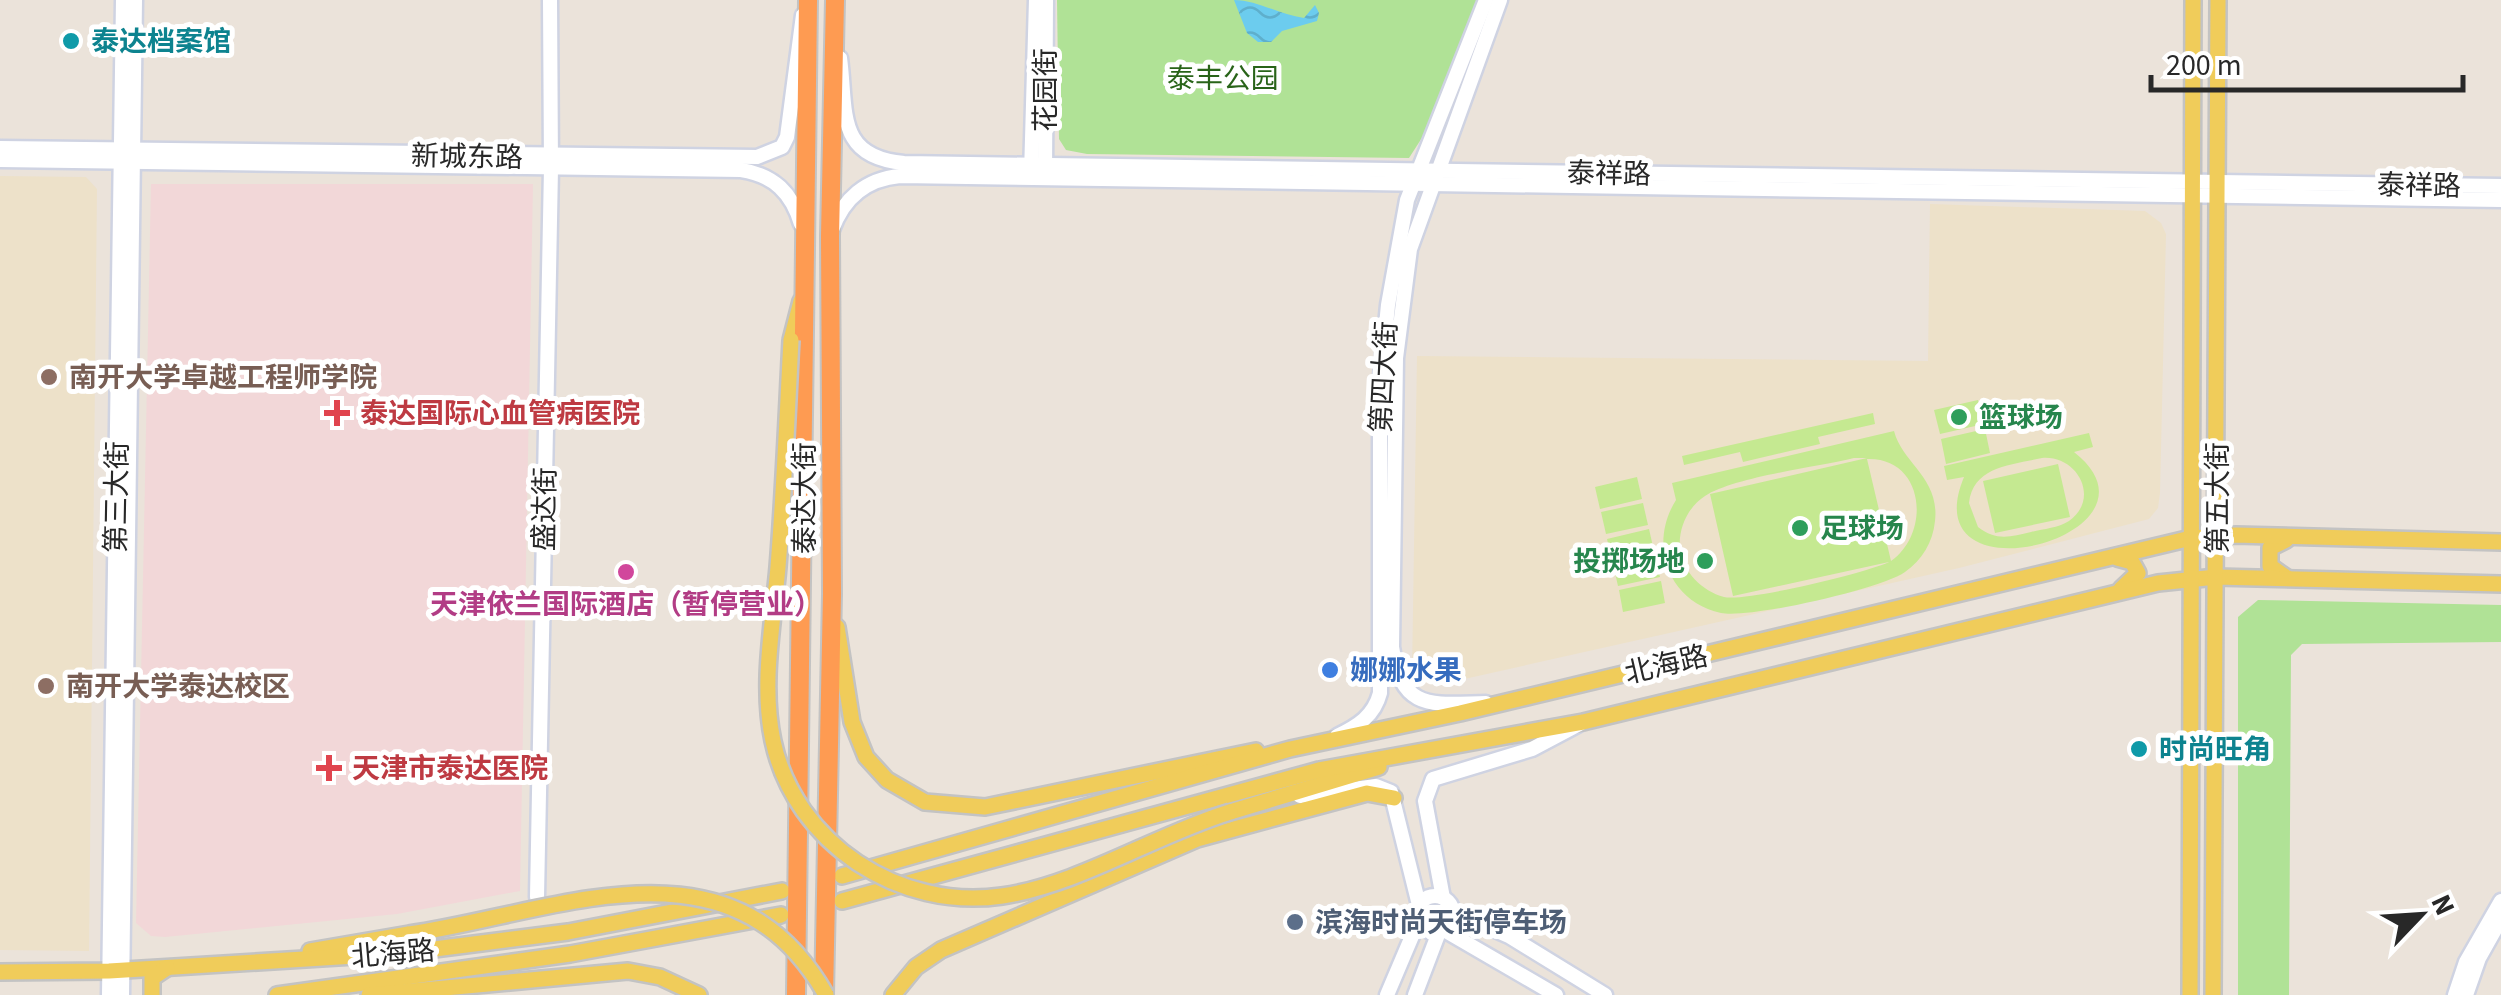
<svg xmlns="http://www.w3.org/2000/svg" width="2501" height="995" viewBox="0 0 2501 995" font-family="'Source Sans 3','Noto Sans SC',sans-serif">
  <defs>
    <pattern id="water-waves" width="16" height="10" patternUnits="userSpaceOnUse" patternTransform="scale(2.5)"><rect width="16" height="10" fill="#6cccee"/><path d="M0 5q4-4 8 0t8 0" fill="none" stroke="#5eafcc"/></pattern>
  </defs>
  <rect width="100%" height="100%" fill="#ebe3da"/>
  <g fill="#ede1c9">
    <polygon points="0,176 86,177 97,189 89,951 0,950"/>
    <polygon points="1930,204 2145,211 2161,223 2166,234 2160,493 2158,508 2149,519 1959,568 1442,684 1420,682 1412,673 1417,356 1928,361"/>
  </g>
  <polygon fill="#f2d7d8" points="151,184 533,184 520,891 397,914 165,937 151,936 136,923"/>
  <g fill="#b0e296">
    <polygon points="1057,0 1477,0 1427,130 1409,158 1087,154 1066,150 1059,139"/>
    <polygon points="2258,600 2501,605 2501,642 2302,644 2291,655 2289,995 2238,995 2238,617"/>
  </g>
  <g fill="#c5e991" fill-rule="evenodd">
    <polygon points="1978,400 1984,424 1940,434 1934,410"/>
    <polygon points="1873,413 1875,424 1818,437 1820,444 1743,462 1740,452 1684,465 1682,456"/>
    <polygon points="1985,429 1990,453 1946,464 1941,439"/>
    <path d="M1894,431C1902,463 1940,478 1935,521C1933,542 1922,560 1905,572C1881,589 1749,619 1721,613C1668,602 1648,544 1676,500L1672,483ZM1854,458H1867L1710,494L1733,596L1889,562C1866,573 1745,602 1724,597C1702,591 1683,572 1680,549C1678,528 1688,507 1705,496C1734,477 1817,467 1854,458ZM1867,459C1924,457 1932,532 1891,561Z"/>
    <path d="M2089,433L2093,447L2074,452C2180,535 1910,607 1964,477L1947,480L1944,466ZM2042,458C2077,455 2101,498 2069,521C2058,528 2043,529 2031,532C2010,537 1996,541 1978,527L1969,503C1973,466 2012,465 2042,458Z"/>
    <polygon points="2058,464 2070,517 1995,533 1983,481"/>
    <polygon points="1637,477 1642,499 1600,509 1595,487"/>
    <polygon points="1643,503 1648,525 1606,534 1601,512"/>
    <polygon points="1649,529 1654,551 1612,561 1607,539"/>
    <polygon points="1655,555 1660,577 1618,586 1613,564"/>
    <polygon points="1661,581 1665,603 1623,612 1619,590"/>
  </g>
  <path fill="url(#water-waves)" d="M1234,0C1257,0 1280,15 1304,18L1315,5L1319,13L1317,21L1282,31L1271,42H1258L1247,33Z"/>
  <g fill="none" stroke-linecap="round" stroke-linejoin="round">
    <g stroke="#cfd3e2" stroke-width="19">
      <g id="secondary">
        <path d="M840,58C847,110 835,157 904,163L2501,186"/>
        <polyline points="0,148 757,157 782,147 787,137 803,15"/>
        <path d="M0,160L741,170C774,175 792,193 801,224"/>
        <polyline points="1031,174 1036,0"/>
        <polyline points="1045,174 1046,0"/>
        <path d="M832,230C843,199 866,179 900,176L2501,200"/>
        <path d="M1486,703C1431,704 1402,712 1392,647L1396,358L1410,249L1500,0"/>
        <path d="M1337,736C1358,726 1374,716 1380,693V386L1388,305L1407,200L1486,0"/>
        <polyline points="1300,796 1376,786 1391,792 1419,905"/>
        <circle cx="1435" cy="914" r="18"/>
        <polyline points="537,897 551,168 550,0"/>
        <polyline points="1443,898 1425,801 1433,779 1532,749 1583,722"/>
        <polyline points="1452,911 1509,936 1605,995"/>
        <polyline points="1444,930 1556,995"/>
        <polyline points="109,995 123,0"/>
        <polyline points="122,995 135,0"/>
        <polyline points="1387,995 1418,922"/>
        <polyline points="1415,995 1439,932"/>
        <polyline points="2455,995 2466,962 2501,901"/>
        <polyline points="2466,995 2479,958 2501,919"/>
      </g>
    </g>
    <g stroke="#c3c3c3" stroke-width="20">
      <g id="primary">
        <polyline points="791,340 801,301"/>
        <polyline points="2286,540 2270,548 2270,566 2287,578"/>
        <polyline points="2117,558 2132,562 2138,573 2121,589"/>
        <polyline points="837,627 852,722 866,757 887,780 925,802 985,807 1256,751"/>
        <polyline points="1230,812 1379,767"/>
        <polyline points="842,876 1290,749 1460,713 2191,538 2236,535 2501,542"/>
        <polyline points="842,901 1319,770 1583,722 2158,583 2216,577 2501,584"/>
        <polyline points="310,951 409,934"/>
        <polyline points="0,972 109,971 403,953 568,932 782,891"/>
        <polyline points="152,995 152,978 167,968"/>
        <polyline points="277,995 570,954 781,915"/>
        <polyline points="369,995 628,971 660,977 699,995"/>
        <polyline points="893,995 916,967 941,950 1197,839 1367,793 1394,798"/>
        <polyline points="2190,995 2193,0"/>
        <polyline points="2213,995 2218,0"/>
      </g>
    </g>
    <g stroke="#c3c3c3" stroke-width="22">
      <g id="highway">
        <polyline points="796,995 808,0"/>
        <polyline points="824,995 832,594 830,236 835,0"/>
      </g>
    </g>
    <use href="#secondary" stroke="#fff" stroke-width="14"/>
    <use href="#primary" stroke="#f0cc5a" stroke-width="15"/>
    <use href="#highway" stroke="#fe9b52" stroke-width="18"/>
    <g stroke="#c3c3c3" stroke-width="20" stroke-linecap="butt">
      <g id="primary-bridge">
        <path d="M791,340C787,416 784,491 778,567C773,624 761,685 773,741C795,844 900,911 1002,896C1078,885 1155,835 1230,812"/>
        <path d="M409,934C555,913 732,828 826,995"/>
      </g>
    </g>
    <use href="#primary-bridge" stroke="#f0cc5a" stroke-width="15"/>
  </g>
  <g fill="#0f9aa8" stroke="#fff" stroke-width="4">
    <circle cx="71" cy="41" r="10"/>
    <circle cx="2139" cy="749" r="10"/>
  </g>
  <g fill="#8d6e63" stroke="#fff" stroke-width="4">
    <circle cx="49" cy="377" r="10"/>
    <circle cx="46" cy="686" r="10"/>
  </g>
  <g fill="#e0444e" stroke="#fff" stroke-width="4">
    <path d="M332 398h10v10h10v10h-10v10h-10v-10h-10v-10h10z"/>
    <path d="M324 753h10v10h10v10h-10v10h-10v-10h-10v-10h10z"/>
  </g>
  <g fill="#2e9e5b" stroke="#fff" stroke-width="4">
    <circle cx="1959" cy="417" r="10"/>
    <circle cx="1800" cy="528" r="10"/>
    <circle cx="1705" cy="561" r="10"/>
  </g>
  <circle fill="#d1479c" stroke="#fff" stroke-width="4" cx="626" cy="572" r="10"/>
  <circle fill="#3f7fe0" stroke="#fff" stroke-width="4" cx="1330" cy="670" r="10"/>
  <circle fill="#5c6f8a" stroke="#fff" stroke-width="4" cx="1295" cy="922" r="10"/>
  <g text-anchor="middle" stroke-width="10" stroke-linejoin="round" paint-order="stroke">
    <g font-size="28" font-weight="bold" fill="#0d838f" stroke="#fff" text-anchor="start">
      <text x="91" y="51">泰达档案馆</text>
      <text x="2159" y="759">时尚旺角</text>
    </g>
    <g font-size="28" fill="#296419" stroke="#fff">
      <text x="1223" y="88">泰丰公园</text>
    </g>
    <g font-size="28" fill="#282828" stroke="#fff">
      <text transform="translate(1045 90) rotate(-90)" y="10">花园街</text>
      <text transform="translate(467 156) rotate(1)" y="10">新城东路</text>
      <text transform="translate(1609 173) rotate(1)" y="10">泰祥路</text>
      <text transform="translate(2419 185) rotate(1)" y="10">泰祥路</text>
      <text transform="translate(1383 377) rotate(-87)" y="10">第四大街</text>
      <text transform="translate(116 497) rotate(-89)" y="10">第三大街</text>
      <text transform="translate(804 498) rotate(-90)" y="10">泰达大街</text>
      <text transform="translate(2217 498) rotate(-90)" y="10">第五大街</text>
      <text transform="translate(544 509) rotate(-89)" y="10">盛达街</text>
      <text transform="translate(1666 664) rotate(-13)" y="10">北海路</text>
      <text transform="translate(393 953) rotate(-5)" y="10">北海路</text>
    </g>
    <g font-size="28" font-weight="bold" fill="#785e54" stroke="#fff" text-anchor="start">
      <text x="69" y="387">南开大学卓越工程师学院</text>
      <text x="66" y="696">南开大学泰达校区</text>
    </g>
    <g font-size="28" font-weight="bold" fill="#be3a42" stroke="#fff" text-anchor="start">
      <text x="360" y="423">泰达国际心血管病医院</text>
      <text x="352" y="778">天津市泰达医院</text>
    </g>
    <g font-size="28" font-weight="bold" fill="#27864d" stroke="#fff" text-anchor="start">
      <text x="1979" y="427">篮球场</text>
      <text x="1820" y="538">足球场</text>
      <text x="1685" y="571" text-anchor="end">投掷场地</text>
    </g>
    <g font-size="28" font-weight="bold" fill="#b23c85" stroke="#fff">
      <text x="626" y="614">天津依兰国际酒店（暂停营业）</text>
    </g>
    <g font-size="28" font-weight="bold" fill="#366cbe" stroke="#fff" text-anchor="start">
      <text x="1350" y="680">娜娜水果</text>
    </g>
    <g font-size="28" font-weight="bold" fill="#4e5e75" stroke="#fff" text-anchor="start">
      <text x="1315" y="932">滨海时尚天街停车场</text>
    </g>
  </g>
  <g transform="translate(2421 915) rotate(65)" stroke="#ffffff" stroke-width="8" paint-order="stroke">
  <path d="M0-8L18 38L0 25L-18 38Z" fill="#282828"/>
  <text y="-15" font-size="28" font-weight="bold" text-anchor="middle" fill="#282828">N</text>
  </g>
  <path d="M2151 75v15h312v-15" fill="none" stroke="#282828" stroke-width="5"/>
  <text x="2166" y="75" font-size="30" fill="#282828" stroke="#ffffff" stroke-width="8" paint-order="stroke">200 m</text>
</svg>
